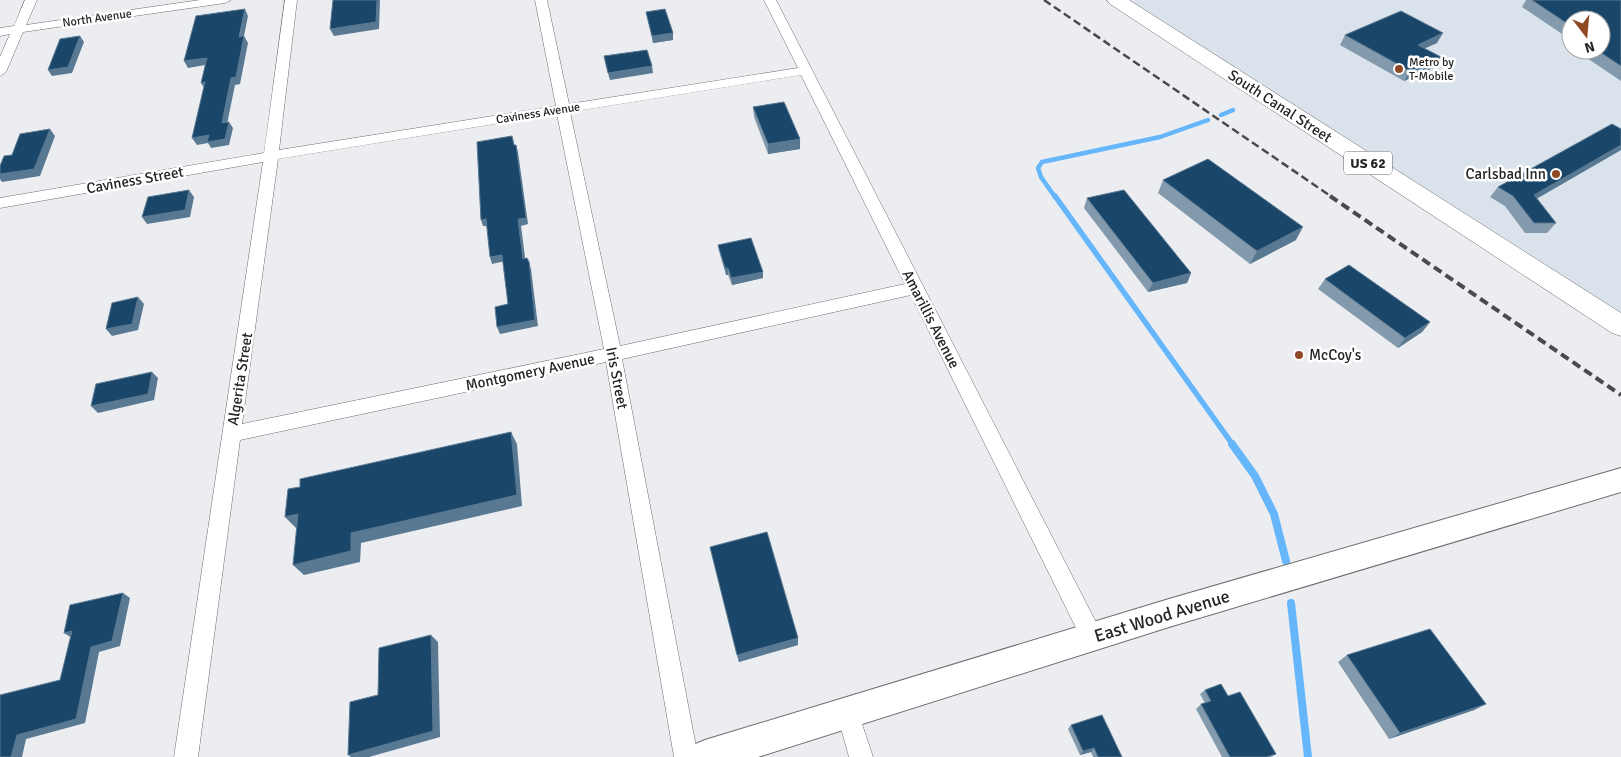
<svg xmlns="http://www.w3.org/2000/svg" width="1621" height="757" viewBox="0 0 1621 757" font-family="Signika,sans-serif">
  <rect width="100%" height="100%" fill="#ebedf0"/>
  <path fill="#dae3eb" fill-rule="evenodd" d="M1116,0H1621V326ZM1571,20H1601V50H1571Z"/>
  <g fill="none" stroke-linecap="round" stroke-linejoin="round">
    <g stroke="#65b6fb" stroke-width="4.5">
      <polyline points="1221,115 1233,110"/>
      <polyline points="1055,197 1041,177 1038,168 1042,162 1160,137 1208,120"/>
    </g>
    <polyline stroke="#65b6fb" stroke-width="5.5" points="1055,196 1233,445"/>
    <g stroke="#65b6fb" stroke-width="8">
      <polyline points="1232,444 1255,476 1274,514 1286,561"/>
      <polyline points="1291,603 1308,757"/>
    </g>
    <g stroke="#6b6d6f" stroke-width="1">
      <g id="minor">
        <polygon points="25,0 37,0 26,25 200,0 231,0 225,3 23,32 6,72 0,76 0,57 10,34 0,36 0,28 14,26"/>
        <path d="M285,0H297L279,150L556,106L535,0H547L569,104L798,68L764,0H776L1100,630L1103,637L1100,644L1092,647L1084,644L911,295L622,359L698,757H674L606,362L240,440L198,757H174L263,162L0,208V198L264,153ZM801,75L905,284L620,346L570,112ZM557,114L604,349L242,424L278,159Z"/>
        <polygon points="848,703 856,706 873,757 849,757 837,714 840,706"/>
      </g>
    </g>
    <g stroke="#6b6d6f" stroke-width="2">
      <polygon id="secondary" points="1621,468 1621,492 1169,627 758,757 688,757 693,745 705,740 1169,599"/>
    </g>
    <g stroke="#6b6d6f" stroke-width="1">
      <polygon id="trunk" points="1107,0 1129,0 1621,313 1621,336 1612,333 1110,4"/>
    </g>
    <use href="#minor" fill="#fff" fill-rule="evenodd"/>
    <use href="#secondary" fill="#fff" fill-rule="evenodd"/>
    <use href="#trunk" fill="#fff" fill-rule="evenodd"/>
    <polyline stroke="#494a4b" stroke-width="2.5" stroke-dasharray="8 4" stroke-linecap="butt" points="1044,0 1332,197"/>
    <polyline stroke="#494a4b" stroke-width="4" stroke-dasharray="9 5" stroke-linecap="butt" points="1330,196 1621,395"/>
  </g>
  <g fill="#829aac">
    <polygon points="1526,0 1621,0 1621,81 1581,54 1584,50 1601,50 1601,20 1571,20 1571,40 1522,7"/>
    <polygon points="646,12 673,33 673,40 653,43"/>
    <polygon points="1345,35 1437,43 1425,48 1435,67 1404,81 1340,45"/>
    <polygon points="753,107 800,139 800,149 768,154 754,117"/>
    <polygon points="1621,150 1537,198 1556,223 1547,233 1525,233 1505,206 1490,197 1498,187"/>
    <polygon points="1163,180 1296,240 1250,264 1158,193"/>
    <polygon points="1087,198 1191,273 1187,283 1148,292 1084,208"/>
    <polygon points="718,245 763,278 732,285 728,275 726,275 719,251"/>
    <polygon points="1325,279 1430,322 1422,332 1398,348 1318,289"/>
    <polygon points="710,547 798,638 798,645 739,662"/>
    <polygon points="1347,655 1486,704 1474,710 1389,739 1338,662"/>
    <polygon points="1205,690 1228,696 1276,754 1271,757 1222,757 1196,709 1201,704 1205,703 1200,694"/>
    <polygon points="1071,725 1122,757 1093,757 1091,752 1080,755 1068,729"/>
  </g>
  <g fill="#597892">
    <polygon points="377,0 380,0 379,29 334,36 330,29"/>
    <polygon points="245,9 248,16 244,36 248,43 240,84 235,85 226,129 222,123"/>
    <polygon points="673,33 673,40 653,43 652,36"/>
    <polygon points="1443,33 1437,43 1412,54 1418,45"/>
    <polygon points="80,36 84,42 72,73 52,76 48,70"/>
    <polygon points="1441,57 1435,67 1404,81 1410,71"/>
    <polygon points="207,58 211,64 188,68 184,61"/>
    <polygon points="652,66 653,73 610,80 608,73"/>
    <polygon points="205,82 205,89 201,83"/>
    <polygon points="229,122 233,128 229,145 211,148 208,143 197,145 192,138"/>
    <polygon points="50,129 55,136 40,176 2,182 0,179 0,174"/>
    <polygon points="800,139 800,149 768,154 768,144"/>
    <polygon points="516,145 518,152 528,224 521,226 526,265 523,259 518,219"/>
    <polygon points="1621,145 1621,150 1526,205 1534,195"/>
    <polygon points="189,190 194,197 190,217 147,224 142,217"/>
    <polygon points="486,219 488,226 483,226 481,220"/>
    <polygon points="1303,227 1296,240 1250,264 1257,251"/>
    <polygon points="502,255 505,261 492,264 490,257"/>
    <polygon points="529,262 531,269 538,326 500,334 497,327"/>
    <polygon points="725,268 728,268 728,275 726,275"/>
    <polygon points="763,272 763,278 732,285 731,278"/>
    <polygon points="1191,273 1187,283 1148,292 1153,283"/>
    <polygon points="138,297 144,304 138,330 112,336 106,329"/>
    <polygon points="1430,322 1422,332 1398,348 1405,338"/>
    <polygon points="152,372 158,378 154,400 98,413 91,406"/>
    <polygon points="511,432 517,444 522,506 361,543 360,562 304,575 293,565 351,533"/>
    <polygon points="298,514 308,525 296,528 285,517"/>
    <polygon points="123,593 130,598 120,646 99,652 85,723 26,739 22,757 11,757 17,735 91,647"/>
    <polygon points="72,631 72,638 64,633"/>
    <polygon points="431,635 438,642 440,737 369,757 351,757 348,755"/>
    <polygon points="798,638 798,645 739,662 737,655"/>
    <polygon points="1486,704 1474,710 1389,739 1400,733"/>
    <polygon points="1094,748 1091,752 1080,755 1083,751"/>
  </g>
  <g fill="#1a4669" stroke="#597892">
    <polygon points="333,0 377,0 376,22 330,29"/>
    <polygon points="1532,0 1621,0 1621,66 1597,50 1601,50 1601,20 1571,20 1571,26"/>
    <polygon points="245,9 239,37 244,36 236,77 231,78 222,123 229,122 225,139 207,142 209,135 192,138 205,82 201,83 207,58 184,61 196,16"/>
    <polygon points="665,9 673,33 652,36 646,12"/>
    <polygon points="1401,11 1443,33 1418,45 1441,57 1410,71 1345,35"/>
    <polygon points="80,36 68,67 48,70 60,39"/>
    <polygon points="647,50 652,66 608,73 604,56"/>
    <polygon points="784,102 800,139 768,144 753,107"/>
    <polygon points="1612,124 1621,129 1621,145 1534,195 1556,223 1534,223 1513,196 1498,187"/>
    <polygon points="50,129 34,169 0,174 0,166 4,156 12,155 20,134"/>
    <polygon points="512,136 514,145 516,145 526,218 518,219 523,259 527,258 529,262 535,320 497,327 495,307 508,304 502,255 490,257 486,219 481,220 477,142"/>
    <polygon points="1208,159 1303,227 1257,251 1163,180"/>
    <polygon points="189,190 185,210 142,217 148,197"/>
    <polygon points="1124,190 1191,273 1153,283 1087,198"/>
    <polygon points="751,238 763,272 731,278 728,268 725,268 718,245"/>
    <polygon points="1349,265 1430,322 1405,338 1325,279"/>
    <polygon points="138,297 132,324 106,329 112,303"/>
    <polygon points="152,372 148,394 91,406 96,384"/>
    <polygon points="511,432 517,495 351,533 351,551 293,565 298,514 285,517 288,489 300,487 300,479"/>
    <polygon points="767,532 798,638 737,655 710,547"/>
    <polygon points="123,593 112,641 91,647 76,719 17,735 11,757 0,757 0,695 60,680 72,631 64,633 70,605"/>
    <polygon points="1430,629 1486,704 1400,733 1347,655"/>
    <polygon points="431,635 433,731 348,755 350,702 378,695 379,648"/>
    <polygon points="1221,684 1228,696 1240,692 1276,754 1266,757 1230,757 1201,704 1211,701 1205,690"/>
    <polygon points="1102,715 1122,757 1098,757 1094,748 1083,751 1071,725"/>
  </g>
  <g fill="#8f4824" stroke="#fff" stroke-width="2">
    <circle cx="1399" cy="69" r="5"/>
    <circle cx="1556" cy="174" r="5"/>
    <circle cx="1299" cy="355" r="5"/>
  </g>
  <g text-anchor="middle" stroke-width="5" stroke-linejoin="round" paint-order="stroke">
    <g font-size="12" fill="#232425" stroke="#fff">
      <text transform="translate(97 18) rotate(-8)" y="4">North Avenue</text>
      <text transform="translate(538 113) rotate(-9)" y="4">Caviness Avenue</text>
    </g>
    <g font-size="12" fill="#232425" stroke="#fff" text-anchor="start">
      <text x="1409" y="66">Metro by<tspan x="1409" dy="14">T-Mobile</tspan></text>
    </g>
    <rect fill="#fff" stroke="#656666" stroke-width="1" x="1344" y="151.5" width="48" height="23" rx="4"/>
    <g font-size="14" font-weight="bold" fill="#232425">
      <text x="1368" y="168">US 62</text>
    </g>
    <g font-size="15" fill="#232425" stroke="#fff">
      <text transform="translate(1280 106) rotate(33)" y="5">South Canal Street</text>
      <text transform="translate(135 180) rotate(-10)" y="5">Caviness Street</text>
      <text transform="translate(931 319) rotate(63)" y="5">Amarillis Avenue</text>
      <text transform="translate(530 372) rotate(-12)" y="5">Montgomery Avenue</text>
      <text transform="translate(617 378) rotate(79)" y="5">Iris Street</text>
      <text transform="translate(240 379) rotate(-81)" y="5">Algerita Street</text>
    </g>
    <g font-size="15" fill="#232425" stroke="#fff" text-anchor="end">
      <text x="1546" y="179">Carlsbad Inn</text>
      <text x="1309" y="360" text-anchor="start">McCoy's</text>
    </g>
    <g font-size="18" fill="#232425" stroke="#fff">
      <text transform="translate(1162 616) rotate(-17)" y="6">East Wood Avenue</text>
    </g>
  </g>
  <g transform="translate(1586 35) rotate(164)"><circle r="24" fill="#ffffff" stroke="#a7a7a8"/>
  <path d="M0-4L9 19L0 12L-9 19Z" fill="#8f4824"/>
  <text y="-8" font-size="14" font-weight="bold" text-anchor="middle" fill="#232425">N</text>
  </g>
</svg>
